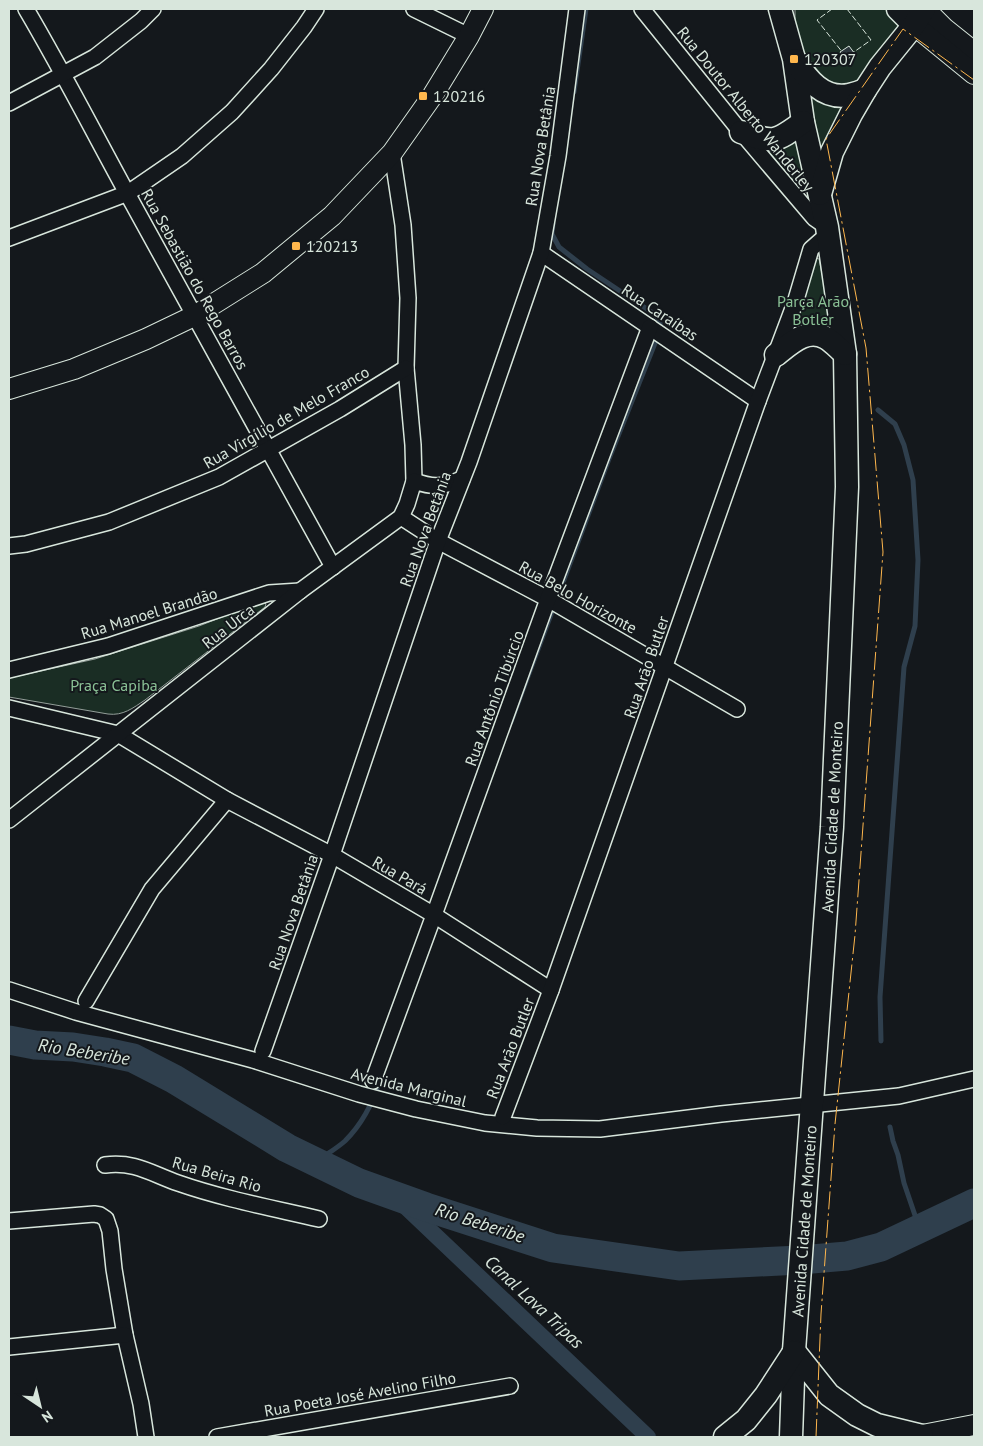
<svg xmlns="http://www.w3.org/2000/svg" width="983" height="1446" viewBox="0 0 983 1446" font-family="'PT Sans',sans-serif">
  <rect width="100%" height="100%" fill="#14181c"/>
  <g fill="#1a2d24" stroke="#939e99">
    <polygon points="795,9 888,9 898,22 898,29 859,79 854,82 838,86 810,73 795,28"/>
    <polygon points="810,96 821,100 850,101 819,165"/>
    <polygon points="795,136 807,191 802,195 755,143"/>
    <polygon points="816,258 819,259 835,338 807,325 802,325 790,328"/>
    <path d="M263,601L266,604L265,607L145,700C133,708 123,716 108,714L9,697V678L95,659L199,626Z"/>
  </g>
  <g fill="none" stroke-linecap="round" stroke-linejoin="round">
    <g stroke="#2f3f4d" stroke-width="5">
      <polyline points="574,92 586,9"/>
      <polyline points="878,410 895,424 904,445 913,480 918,560 915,626 904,667 880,997 881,1041"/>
      <polyline points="511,722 609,459 661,328 659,319 653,313 587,269 559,247 552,234 553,224"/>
      <polyline points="890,1127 893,1141 898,1155 904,1183 920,1230"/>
      <path d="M316,1162C325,1155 336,1149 345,1141C362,1124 373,1103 380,1080"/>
    </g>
    <polyline stroke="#2f3f4d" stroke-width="16" points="393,1195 648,1437"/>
    <polyline stroke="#2f3f4d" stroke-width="29" points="9,1040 35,1045 73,1047 105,1052 133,1058 174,1079 287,1148 359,1183 426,1207 553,1248 679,1266 800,1260 847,1256 881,1247 974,1203"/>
  </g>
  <polygon fill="#2c363c" stroke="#d8e6dc" points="849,46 855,54 846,60 840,52"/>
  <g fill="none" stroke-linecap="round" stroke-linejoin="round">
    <g stroke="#d8e6dc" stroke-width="18">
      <g id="street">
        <path d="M26,9C62,70 94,133 128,195C197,318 265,442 333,567"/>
        <polyline points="414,9 469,36"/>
        <polyline points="642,9 741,132 814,218 827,227"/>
        <polyline points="9,103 95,57 141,21 153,9"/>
        <polyline points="392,153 403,225 408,298 406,368 413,445 414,481"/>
        <polyline points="9,238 128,193 182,156 232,112 271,69 304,27 316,9"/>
        <polyline points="541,253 758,401"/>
        <polyline points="401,517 438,541 548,599 737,709"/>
        <polyline points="9,546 26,544 109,522 219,477 340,409 406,368"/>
        <polyline points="9,670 108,646 269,593 300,591"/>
        <polyline points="9,708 118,734 227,800 332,855 434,915 551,990"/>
        <path d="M9,820L300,591L401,517L407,504L414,481C434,488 442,487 462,479"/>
        <polyline points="9,990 76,1012 253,1060 359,1094 416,1109 485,1123 537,1128 600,1129 721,1114 899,1096 974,1079"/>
        <polyline points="86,1001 152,889 227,800"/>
        <polyline points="263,1051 332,855 438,541 469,462 541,253 558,156 577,9"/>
        <polyline points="373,1081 434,915 548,599 650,327"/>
        <polyline points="503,1117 551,990 758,401 795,303 811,249 828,234"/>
        <path d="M105,1165C135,1161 152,1174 178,1183C224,1199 272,1208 319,1219"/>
        <polyline points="9,1221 94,1214 100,1215 106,1219 110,1231 114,1269 125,1335 141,1404 146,1437"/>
        <polyline points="9,1347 125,1335"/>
        <polyline points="217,1437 510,1386"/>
      </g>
    </g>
    <g stroke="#d8e6dc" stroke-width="22">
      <g id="secondary">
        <polyline points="925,9 944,28 974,52"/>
        <polyline points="914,25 974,74"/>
        <polyline points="9,389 74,369 146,339 196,315 263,273 332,216 392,153 433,95 469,36 483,9"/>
        <polyline points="912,1437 974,1425"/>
      </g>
    </g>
    <g stroke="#d8e6dc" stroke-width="25">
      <g id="primary">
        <polyline points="780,9 794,59 803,122 827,227 845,354 847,487 832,827 794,1351 791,1437"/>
        <polyline points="898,9 914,25"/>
        <path d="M795,60C807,79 823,100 849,95C854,94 860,92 865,90"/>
        <path d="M741,132C773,143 775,143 803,122"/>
        <polyline points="820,194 832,152 851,114 865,90 880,67 914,25 924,9"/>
        <path d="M776,355C790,344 807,327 826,338C833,342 839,349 845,354"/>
        <polyline points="794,1351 829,1395 857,1415 877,1425 922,1436"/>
        <polyline points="725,1437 746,1420 766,1395 794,1352"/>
      </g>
    </g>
    <use href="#street" stroke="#14181c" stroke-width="15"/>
    <use href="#secondary" stroke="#14181c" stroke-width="20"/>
    <use href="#primary" stroke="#14181c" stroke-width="22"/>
    <g stroke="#d8e6dc" stroke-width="1" stroke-dasharray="6 2.5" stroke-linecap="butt">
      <polyline points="832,9 817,20 843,53"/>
      <polyline points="847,9 871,40 851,54"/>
    </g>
    <polyline stroke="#ffb74d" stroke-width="1" stroke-dasharray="18 4 2.5 4" stroke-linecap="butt" points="816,1437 821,1314 835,1124 855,935 883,552 866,348 826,139 903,29 974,80"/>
  </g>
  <g fill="#ffb74d" stroke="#14181c" stroke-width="2">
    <rect x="789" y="54" width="10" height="10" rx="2.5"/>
    <rect x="418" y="91" width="10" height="10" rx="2.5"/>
    <rect x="291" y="241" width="10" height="10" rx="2.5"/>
  </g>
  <g text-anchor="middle" stroke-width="4" stroke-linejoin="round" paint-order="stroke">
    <g font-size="16" fill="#d8e6dc" stroke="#14181c" text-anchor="start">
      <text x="804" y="65">120307</text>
      <text x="433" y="102">120216</text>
      <text x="306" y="252">120213</text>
    </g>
    <g font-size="16" fill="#d8e6dc" stroke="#14181c">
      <text transform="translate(746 109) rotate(51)" y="6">Rua Doutor Alberto Wanderley</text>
      <text transform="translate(540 146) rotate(-81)" y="6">Rua Nova Betânia</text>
      <text transform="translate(195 279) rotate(61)" y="6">Rua Sebastião do Rego Barros</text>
      <text transform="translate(660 312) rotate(34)" y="6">Rua Caraíbas</text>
      <text transform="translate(286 417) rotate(-30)" y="6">Rua Virgílio de Melo Franco</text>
      <text transform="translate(425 529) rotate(-70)" y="6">Rua Nova Betânia</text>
      <text transform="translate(578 597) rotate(29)" y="6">Rua Belo Horizonte</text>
      <text transform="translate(149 613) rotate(-17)" y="6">Rua Manoel Brandão</text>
      <text transform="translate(228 626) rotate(-38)" y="6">Rua Urca</text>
      <text transform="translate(646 667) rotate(-71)" y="6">Rua Arão Butler</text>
      <text transform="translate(494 698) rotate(-70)" y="6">Rua Antônio Tibúrcio</text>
      <text transform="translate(832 817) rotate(-87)" y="6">Avenida Cidade de Monteiro</text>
      <text transform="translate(400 875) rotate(30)" y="6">Rua Pará</text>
      <text transform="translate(293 912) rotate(-71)" y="6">Rua Nova Betânia</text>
      <text transform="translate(510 1048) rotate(-69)" y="6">Rua Arão Butler</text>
      <text transform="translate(409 1087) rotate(14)" y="6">Avenida Marginal</text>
      <text transform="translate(217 1174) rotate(16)" y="6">Rua Beira Rio</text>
      <text transform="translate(804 1221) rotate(-86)" y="6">Avenida Cidade de Monteiro</text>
      <text transform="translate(360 1394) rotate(-10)" y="6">Rua Poeta José Avelino Filho</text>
    </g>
    <g font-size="16" fill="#8ac095" stroke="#14181c">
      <text x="813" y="307">Parça Arão<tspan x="813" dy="18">Botler</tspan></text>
      <text x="114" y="691">Praça Capiba</text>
    </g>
    <g font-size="18" font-style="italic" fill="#d8e6dc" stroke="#14181c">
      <text transform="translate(84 1052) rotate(9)" y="6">Rio Beberibe</text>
      <text transform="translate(480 1223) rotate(18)" y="6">Rio Beberibe</text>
      <text transform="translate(534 1302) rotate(43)" y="6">Canal Lava Tripas</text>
    </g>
  </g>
  <rect width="983" height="1446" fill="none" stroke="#d8e6dc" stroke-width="20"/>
  <g transform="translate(40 1406) rotate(145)" stroke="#14181c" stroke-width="4" paint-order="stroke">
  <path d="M0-4L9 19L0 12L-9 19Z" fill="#d8e6dc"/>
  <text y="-8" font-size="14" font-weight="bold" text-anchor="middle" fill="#d8e6dc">N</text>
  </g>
</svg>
